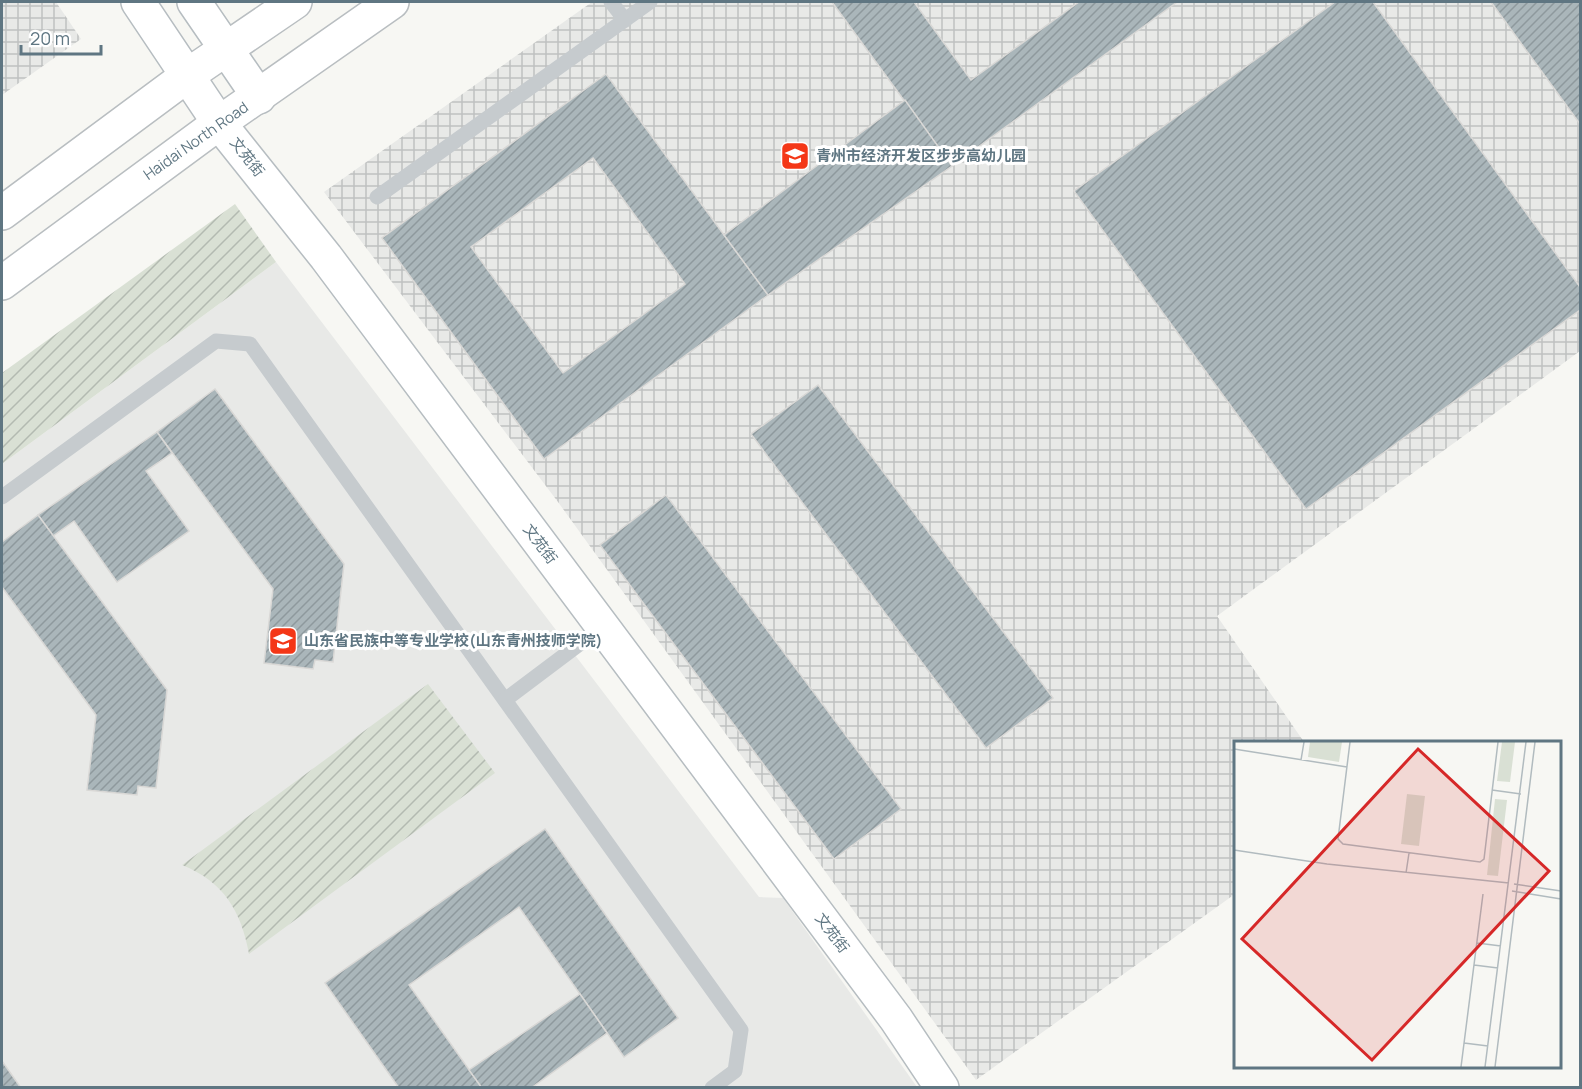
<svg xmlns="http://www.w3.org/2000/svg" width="1582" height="1089" viewBox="0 0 1582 1089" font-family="Manrope,'Noto Sans SC',sans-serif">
  <defs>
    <pattern id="industrial-grid" width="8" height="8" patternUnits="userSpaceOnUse" patternTransform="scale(1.5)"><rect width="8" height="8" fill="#e8e9e7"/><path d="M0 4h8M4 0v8" fill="none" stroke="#bfc1c1"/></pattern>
    <pattern id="garden-furrows" width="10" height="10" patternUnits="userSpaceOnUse" patternTransform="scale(1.5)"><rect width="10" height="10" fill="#d9e0d4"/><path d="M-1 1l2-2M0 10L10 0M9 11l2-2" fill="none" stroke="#b3bab1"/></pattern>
    <pattern id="building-hatch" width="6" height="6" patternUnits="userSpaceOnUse" patternTransform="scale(1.5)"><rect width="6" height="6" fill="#aab6ba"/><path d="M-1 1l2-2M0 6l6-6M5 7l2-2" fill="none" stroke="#8e999d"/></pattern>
  </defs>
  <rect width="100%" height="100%" fill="#f7f7f3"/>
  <polygon fill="#e8e9e7" points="276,262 759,897 783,898 917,1087 2,1087 2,464"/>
  <g fill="url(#industrial-grid)">
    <polygon points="2,2 56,2 81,39 2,95"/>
    <polygon points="592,2 1580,2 1580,351 1217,616 1304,742 1236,742 1235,894 976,1080 558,502 324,192"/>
  </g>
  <g fill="url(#garden-furrows)">
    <polygon points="235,204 276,262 2,464 2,373"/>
    <path d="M428,684L495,773L249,954C241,911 224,882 182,865Z"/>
  </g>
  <g fill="url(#building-hatch)" stroke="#d9d8d6" stroke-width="1.5" fill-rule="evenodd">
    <polygon points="832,2 914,2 971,80 1079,2 1177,2 952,166"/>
    <polygon points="1335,2 1373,2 1580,287 1580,310 1306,509 1074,191"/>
    <polygon points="1491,2 1580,2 1580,124"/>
    <path d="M606,74L768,295L544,459L382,238ZM593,158L685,284L563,373L471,247Z"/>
    <polygon points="905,100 952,166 768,295 724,235"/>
    <polygon points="818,385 1053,698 986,748 751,434"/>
    <polygon points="215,389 344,564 333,662 315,660 313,669 264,663 273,589 157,432"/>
    <polygon points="157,432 172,453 146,471 189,531 117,582 74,521 53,536 38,515"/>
    <polygon points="666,495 901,809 834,859 600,545"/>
    <polygon points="38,515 167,690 156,788 138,786 137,795 87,790 96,715 2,587 2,542"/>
    <polygon points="545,829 678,1018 624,1057 519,907 409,985 482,1088 399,1088 325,983"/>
    <polygon points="580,994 607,1033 531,1088 482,1088 469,1070"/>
    <polygon points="2,1061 21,1088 2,1088"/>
  </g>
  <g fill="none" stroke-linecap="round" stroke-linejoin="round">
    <g stroke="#b6bdc1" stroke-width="36">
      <g id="secondary">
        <polyline points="138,2 219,123 326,257 896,1019 942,1088"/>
        <polyline points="194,2 259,97"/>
      </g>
    </g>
    <g stroke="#b9bec1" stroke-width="36">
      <g id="primary">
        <polyline points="2,213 188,75 295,2"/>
        <polyline points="2,283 219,123 392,2"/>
      </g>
    </g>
    <g stroke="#c6cbce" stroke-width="15">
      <polyline points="611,2 625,20"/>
      <polyline points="377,197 650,2"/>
      <polyline points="2,497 216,341 250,344 741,1030 735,1071 712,1088"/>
      <polyline points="505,700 602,627"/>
    </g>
    <use href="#secondary" stroke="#fff" stroke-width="33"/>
    <use href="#primary" stroke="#fff" stroke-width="33"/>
  </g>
  <defs>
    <g id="school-square" transform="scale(1.5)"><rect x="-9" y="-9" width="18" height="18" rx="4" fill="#f43717" stroke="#fff"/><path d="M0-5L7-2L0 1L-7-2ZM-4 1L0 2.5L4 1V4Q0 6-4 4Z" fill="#fff"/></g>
  </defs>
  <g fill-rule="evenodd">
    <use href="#school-square" x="795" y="156"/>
    <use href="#school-square" x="283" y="641"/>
  </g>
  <g text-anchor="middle" stroke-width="6" stroke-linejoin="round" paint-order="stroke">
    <g font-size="15" fill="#5f7682" stroke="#fff">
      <text transform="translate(196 141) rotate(-35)" y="5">Haidai North Road</text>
      <text transform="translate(247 157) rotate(52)" y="5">文苑街</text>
      <text transform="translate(540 544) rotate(53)" y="5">文苑街</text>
      <text transform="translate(832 933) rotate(53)" y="5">文苑街</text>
    </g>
    <g font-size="15" font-weight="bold" fill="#5f7682" stroke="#fff" text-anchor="start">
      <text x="816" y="161">青州市经济开发区步步高幼儿园</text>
      <text x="304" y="646">山东省民族中等专业学校(山东青州技师学院)</text>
    </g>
  </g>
  <g transform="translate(1234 741)">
    <rect width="327" height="327" fill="#f7f7f3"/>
    <path d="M268,1H281L276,41L263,40ZM173,53L191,55L185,105L167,103ZM261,58L273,59L264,135L253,134Z" fill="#d9e0d4"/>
    <path d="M76,1H108L105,21L74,16Z" fill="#d9e0d4"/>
    <path fill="none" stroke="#b1bbbf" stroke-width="1.5" d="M116,1L104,98L109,103L246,121L250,118L264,1M0,8L113,26M67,19L70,1M258,49L287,53M0,109L93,123L275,142M172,132L175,112M280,143L327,150M278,150L327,158M243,202L267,205M240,224L264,227M230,302L254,305M227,326L249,153M251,326L292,1M261,326L301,1"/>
    <path fill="#d62828" fill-opacity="0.15" stroke="#d62828" stroke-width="3" d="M184,8L315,130L138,319L8,198Z"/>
    <rect width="327" height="327" fill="none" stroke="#5f7682" stroke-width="3"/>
  </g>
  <rect width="1582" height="1089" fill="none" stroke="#5f7682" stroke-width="6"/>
  <path d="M21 45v9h80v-9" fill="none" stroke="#5f7682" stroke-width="3"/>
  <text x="30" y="45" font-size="18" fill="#5f7682" stroke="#ffffff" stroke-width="4.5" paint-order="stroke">20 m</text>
</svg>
